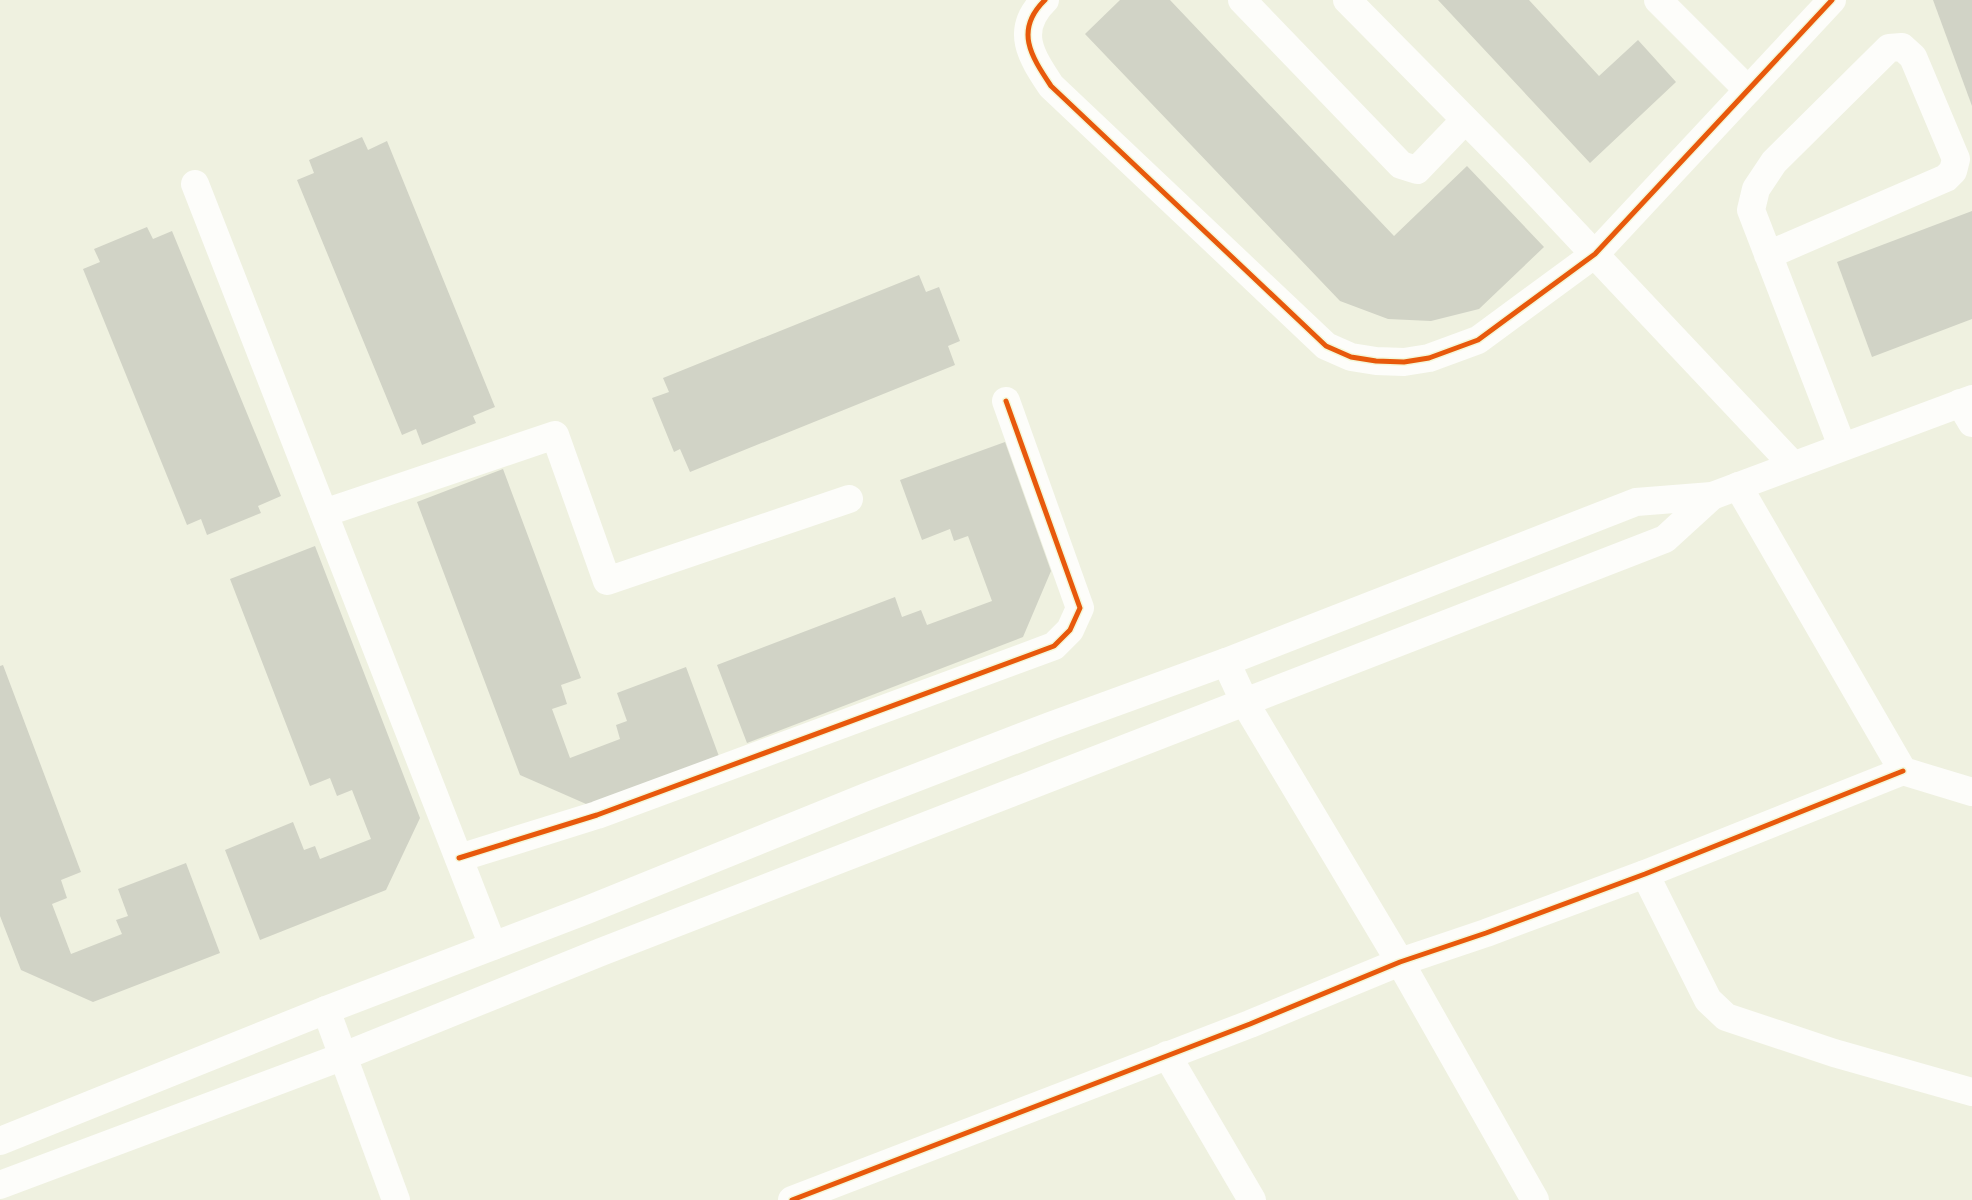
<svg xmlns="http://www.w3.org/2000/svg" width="1972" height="1200" viewBox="0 0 1972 1200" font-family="Rubik,sans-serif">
  <rect width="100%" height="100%" fill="#eff1e0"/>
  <g fill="#d1d3c6">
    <polygon points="1120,0 1170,0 1394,236 1467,166 1544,247 1479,309 1431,321 1388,319 1340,301 1085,34"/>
    <polygon points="1438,0 1529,0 1599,76 1638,40 1676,82 1590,163"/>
    <polygon points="1933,0 1972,0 1972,106"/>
    <polygon points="362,137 368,150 387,141 495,407 473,416 476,423 422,445 416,429 402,435 297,180 314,173 309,160"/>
    <polygon points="1972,211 1972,319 1872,357 1837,262"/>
    <polygon points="147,227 153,239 172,231 281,496 258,506 261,513 207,535 201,519 187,525 83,269 100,262 94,249"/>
    <polygon points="919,275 926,292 939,287 960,341 948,346 955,365 690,472 680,449 674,452 652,398 669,392 663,378"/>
    <polygon points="1005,442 1051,571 1023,637 747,743 717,665 895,597 902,617 921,610 927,625 992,601 968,536 954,541 950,529 922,540 900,480"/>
    <polygon points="503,469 581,678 561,685 567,704 552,709 570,758 620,739 616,725 627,721 617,693 686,667 720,759 593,807 520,775 417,502"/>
    <polygon points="315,546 420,818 386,890 260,940 225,850 293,822 304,850 315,846 320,859 371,839 352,790 337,796 330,778 310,786 230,579"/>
    <polygon points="3,665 81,872 61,880 67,898 52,904 71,954 122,934 116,920 128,916 118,889 186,863 220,953 93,1002 21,970 0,916 0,666"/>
  </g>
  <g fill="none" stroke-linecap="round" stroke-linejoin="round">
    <g stroke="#fdfdfa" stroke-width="28">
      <path d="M1045,0C1014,30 1031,56 1051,86L1326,346L1351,357L1376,361L1404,362L1429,358L1478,340L1595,254L1832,0"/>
      <polyline points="1242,0 1401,165 1417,170 1465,120"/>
      <polyline points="1347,0 1517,172 1793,465"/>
      <polyline points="1658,0 1748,90"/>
      <polyline points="195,184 493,946"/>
      <polyline points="1768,255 1946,178 1953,171 1956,159 1913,57 1902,47 1889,48 1774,162 1756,189 1751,210 1842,446"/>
      <polyline points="1960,403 1972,423"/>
      <polyline points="1738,486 1903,771 1972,792"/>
      <polyline points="324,513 555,435 607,581 849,499"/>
      <polyline points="1226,662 1245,703 1400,962 1535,1200"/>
      <polyline points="459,858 597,815 1054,646 1070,630 1080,608 1006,401"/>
      <polyline points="1645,874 1708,1000 1726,1017 1834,1053 1972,1092"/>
      <polyline points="326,1010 396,1200"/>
      <polyline points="1167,1055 1252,1200"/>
      <polyline points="792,1200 1250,1024 1400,962 1486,933 1645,874 1903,771"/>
    </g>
    <g stroke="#fdfdfa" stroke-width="28">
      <polyline points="0,1141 326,1010 587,910 866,797 1050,726 1226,662 1636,502 1712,496 1972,399"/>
      <polyline points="0,1185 344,1056 601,952 1665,539 1712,496"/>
    </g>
    <g stroke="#f4f8d9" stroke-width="8">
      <g id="cycleway">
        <path d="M1045,0C1014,30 1031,56 1051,86L1326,346L1351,357L1376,361L1404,362L1429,358L1478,340L1595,254L1832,0"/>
        <polyline points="459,858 597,815 1054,646 1070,630 1080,608 1006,401"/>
        <polyline points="792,1200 1250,1024 1400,962 1486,933 1645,874 1903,771"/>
      </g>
    </g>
    <use href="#cycleway" stroke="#e8590c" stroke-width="5"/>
  </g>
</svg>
